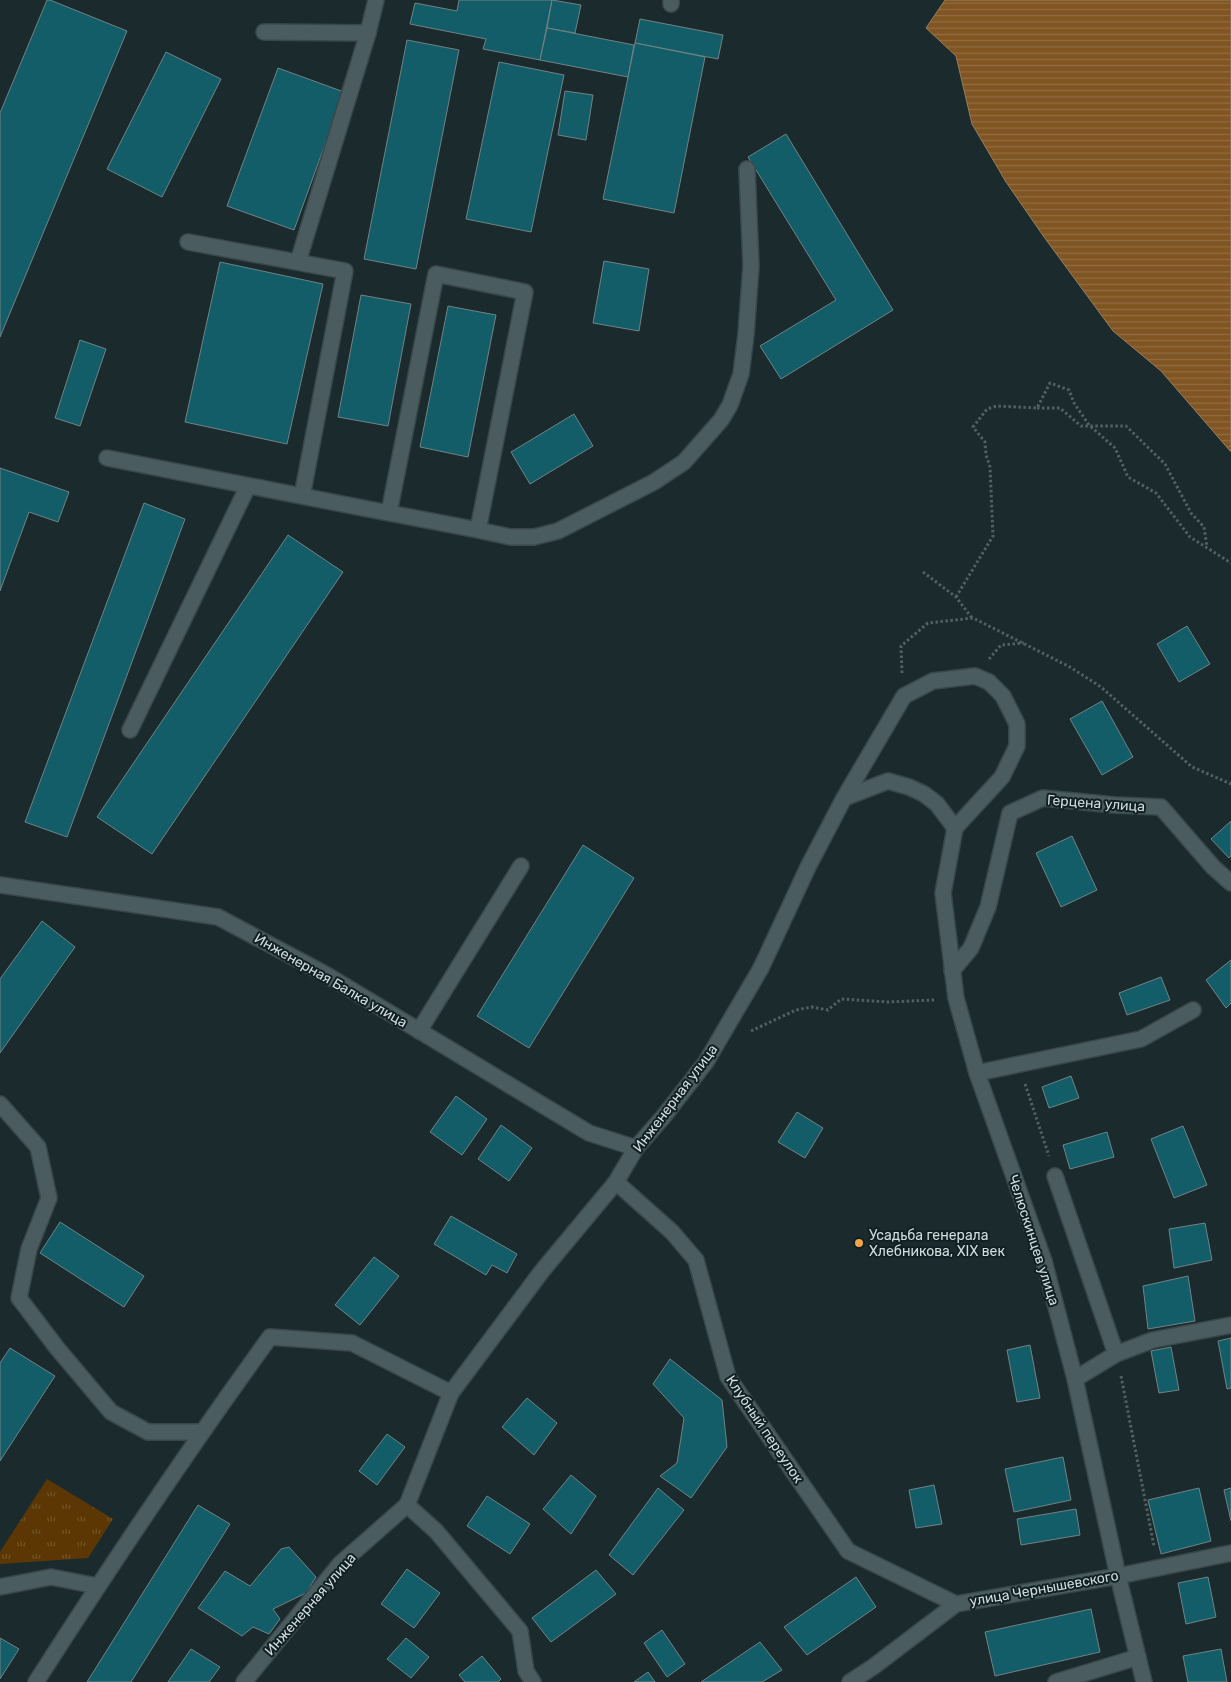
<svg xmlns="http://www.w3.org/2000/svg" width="1231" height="1682" viewBox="0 0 1231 1682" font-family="Rubik,sans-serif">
  <defs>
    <pattern id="grass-tufts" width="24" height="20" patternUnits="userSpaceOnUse" patternTransform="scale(1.25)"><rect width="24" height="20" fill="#5c3704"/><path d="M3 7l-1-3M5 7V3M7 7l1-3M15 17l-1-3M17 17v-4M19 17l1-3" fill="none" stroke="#725428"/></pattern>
    <pattern id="water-rules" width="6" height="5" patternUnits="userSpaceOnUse" patternTransform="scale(1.25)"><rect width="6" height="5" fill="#805522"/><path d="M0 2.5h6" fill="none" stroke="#916d42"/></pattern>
  </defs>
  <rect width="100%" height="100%" fill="#1a2a2d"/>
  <polygon fill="url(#grass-tufts)" points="47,1479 113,1519 88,1558 0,1564 0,1552"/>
  <polygon fill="url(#water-rules)" stroke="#997e5b" points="945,0 1231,0 1231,452 1161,371 1113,331 1044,237 1006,182 972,124 956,56 926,28"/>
  <g fill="#135d68" stroke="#708386">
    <polygon points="47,0 50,0 127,31 0,337 0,113"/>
    <polygon points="459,0 552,0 540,60 483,49 486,39 410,24 415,3 457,11"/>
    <polygon points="552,0 581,5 575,33 547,28"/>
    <polygon points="640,19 723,35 718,59 635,43"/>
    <polygon points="547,28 634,45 628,77 540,60"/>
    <polygon points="407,40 459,50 416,269 364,259"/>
    <polygon points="635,43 705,57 674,213 603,199"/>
    <polygon points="166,52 221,79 162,197 107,169"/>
    <polygon points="499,62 564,75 531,232 466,219"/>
    <polygon points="278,68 344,92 294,230 227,206"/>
    <polygon points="565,91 593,95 586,140 558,135"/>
    <polygon points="786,134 893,310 781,379 760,346 836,300 748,157"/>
    <polygon points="604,261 649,269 639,331 593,323"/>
    <polygon points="220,262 323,284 287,444 185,422"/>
    <polygon points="361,295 411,304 388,426 338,417"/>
    <polygon points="448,306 496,315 468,457 420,447"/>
    <polygon points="80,340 106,349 80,426 55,418"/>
    <polygon points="574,414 593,446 530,484 511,452"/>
    <polygon points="0,468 69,492 58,522 29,512 0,591"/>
    <polygon points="144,503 185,519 67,837 25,822"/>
    <polygon points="288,535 343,572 152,854 97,817"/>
    <polygon points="1187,626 1210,664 1179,682 1157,644"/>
    <polygon points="1102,701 1133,757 1102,775 1070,719"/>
    <polygon points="1231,821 1231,856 1229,858 1211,839"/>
    <polygon points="1072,836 1097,890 1061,907 1036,853"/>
    <polygon points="583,845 634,878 529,1048 477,1016"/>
    <polygon points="42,921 75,947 0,1053 0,979"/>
    <polygon points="1231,960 1231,1003 1226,1008 1206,980"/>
    <polygon points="1161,977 1170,1000 1127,1015 1119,993"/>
    <polygon points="1071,1076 1079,1098 1049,1108 1042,1087"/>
    <polygon points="456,1096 487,1119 462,1155 430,1132"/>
    <polygon points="797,1112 823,1128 805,1158 778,1142"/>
    <polygon points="501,1125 532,1148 509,1181 478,1159"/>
    <polygon points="1183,1126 1207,1185 1174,1198 1151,1139"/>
    <polygon points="1107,1132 1114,1157 1070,1169 1063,1145"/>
    <polygon points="451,1216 517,1254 507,1273 492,1265 486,1275 434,1244"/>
    <polygon points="60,1222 144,1276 124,1307 40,1253"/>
    <polygon points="1205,1223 1212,1260 1174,1268 1169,1229"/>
    <polygon points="374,1257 399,1276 360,1325 335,1305"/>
    <polygon points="1188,1276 1195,1321 1148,1329 1143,1286"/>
    <polygon points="1231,1338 1231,1388 1227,1389 1218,1341"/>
    <polygon points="1030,1345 1040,1398 1017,1402 1007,1350"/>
    <polygon points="1171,1347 1179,1390 1159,1393 1151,1351"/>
    <polygon points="10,1348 55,1376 0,1461 0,1363"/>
    <polygon points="670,1359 722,1400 727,1447 691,1498 660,1476 677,1463 684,1418 653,1384"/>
    <polygon points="527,1398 557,1423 534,1455 502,1427"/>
    <polygon points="387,1434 405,1447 377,1485 359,1471"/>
    <polygon points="1063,1457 1071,1500 1014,1512 1005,1469"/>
    <polygon points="571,1475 596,1496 571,1534 543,1509"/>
    <polygon points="934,1485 942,1524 916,1528 909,1490"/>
    <polygon points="658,1488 684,1510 633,1575 609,1555"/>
    <polygon points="1199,1488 1211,1541 1161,1554 1148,1500"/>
    <polygon points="1231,1488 1231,1521 1224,1490"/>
    <polygon points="487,1496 530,1524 510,1554 467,1526"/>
    <polygon points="198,1505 230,1524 131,1682 87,1682"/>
    <polygon points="1076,1509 1080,1535 1021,1545 1017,1519"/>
    <polygon points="289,1547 316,1577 306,1593 273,1609 280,1619 269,1634 253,1627 242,1636 198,1608 225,1571 250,1586 281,1549"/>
    <polygon points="407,1569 440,1593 414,1628 381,1604"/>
    <polygon points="596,1570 616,1594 551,1642 532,1618"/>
    <polygon points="856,1577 876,1607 807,1655 784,1627"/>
    <polygon points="1208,1577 1216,1617 1186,1624 1178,1583"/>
    <polygon points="1091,1609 1100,1652 995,1676 985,1632"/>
    <polygon points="662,1630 685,1664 667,1677 644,1643"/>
    <polygon points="0,1638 19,1649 0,1679"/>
    <polygon points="406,1638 429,1657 411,1678 387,1659"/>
    <polygon points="760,1642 782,1670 762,1682 701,1682"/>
    <polygon points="191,1649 220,1667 209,1682 168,1682"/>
    <polygon points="1221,1649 1227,1682 1188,1682 1183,1656"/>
    <polygon points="482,1656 501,1679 498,1682 465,1682 459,1675"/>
    <polygon points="648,1672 655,1682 634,1682"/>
  </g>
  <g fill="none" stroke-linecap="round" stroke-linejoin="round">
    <g stroke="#3a474a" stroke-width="18">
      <g id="minor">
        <polyline points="671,4 671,0"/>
        <polyline points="264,32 368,33 376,0"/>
        <polyline points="188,242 345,271 302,496"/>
        <polyline points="298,262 368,33"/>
        <polyline points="107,458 368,509 478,530 525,292 436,274 389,513"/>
        <polyline points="478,530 510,537 534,537 558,531 654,482 684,462 721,420 730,405 741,374 746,334 751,266 747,169"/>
        <polyline points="130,730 248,486"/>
        <polyline points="844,798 888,781 909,787 924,794 937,804 955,828"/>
        <polyline points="955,828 943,893 956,998 977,1073 1044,1261 1075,1379 1118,1576 1144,1682"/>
        <polyline points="0,885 218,917 325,974 589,1133 636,1148"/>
        <polyline points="952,971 971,948 988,907 1010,813 1043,798 1115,805 1161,807 1213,867 1231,883"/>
        <polyline points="419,1031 521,866"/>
        <polyline points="977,1073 1141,1039 1193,1010"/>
        <polyline points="0,1104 38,1147 49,1198 29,1249 19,1298 57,1348 111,1412 148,1432 201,1432"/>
        <polyline points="1055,1176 1116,1354"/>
        <polyline points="616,1182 672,1232 696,1260 728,1377 848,1551 956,1604"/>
        <polyline points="1075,1379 1116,1354 1153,1340 1231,1325"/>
        <polyline points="407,1505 436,1531 520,1631 526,1671 533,1682"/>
        <polyline points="0,1587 51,1577 97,1586"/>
        <path d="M36,1682C111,1565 188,1450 270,1337L352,1343L451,1393"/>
        <polyline points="244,1682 340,1564 407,1505 451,1393 542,1271 616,1182 636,1148 664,1116 706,1062 761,968 808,867 844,798 904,696 933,681 975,676 989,682 1003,696 1017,724 1017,746 1002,777 955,828"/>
        <polyline points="850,1682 873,1667 956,1604 1118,1576 1231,1553"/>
        <polyline points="1056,1682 1138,1657"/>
      </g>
    </g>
    <g stroke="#526063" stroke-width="3" stroke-dasharray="2.5 2.5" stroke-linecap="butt">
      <polyline points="1037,408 1060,408 1081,426 1126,426 1165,464 1191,513 1204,527 1207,547"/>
      <polyline points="923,572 956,597 972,618"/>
      <polyline points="956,597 993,536 990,467 986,455 985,442 973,427 987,409 997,406 1037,408 1050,383 1069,390 1074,403 1089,425 1115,448 1128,477 1156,493 1190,537 1231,563"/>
      <polyline points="989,659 1001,645 1024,643"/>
      <polyline points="902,673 901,646 928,623 973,618 1070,667 1101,687 1192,767 1231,784"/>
      <polyline points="751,1031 796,1010 812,1007 828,1010 841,999 888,1002 934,1000"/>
      <polyline points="1025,1084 1049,1156"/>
      <polyline points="1121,1376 1154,1546"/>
    </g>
    <use href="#minor" stroke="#4a5c5f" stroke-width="15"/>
  </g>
  <circle fill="#f4a444" stroke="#102023" stroke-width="2" cx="859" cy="1243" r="5"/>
  <g text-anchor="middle" stroke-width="4" stroke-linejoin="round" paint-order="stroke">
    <g font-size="14" fill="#d3dddf" stroke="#102023">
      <text transform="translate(1096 803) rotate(4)" y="5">Герцена улица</text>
      <text transform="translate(331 980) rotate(30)" y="5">Инженерная Балка улица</text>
      <text transform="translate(675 1098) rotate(-53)" y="5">Инженерная улица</text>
      <text transform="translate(1034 1240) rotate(72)" y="5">Челюскинцев улица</text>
      <text transform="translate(765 1429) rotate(56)" y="5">Клубный переулок</text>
      <text transform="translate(1044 1588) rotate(-10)" y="5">улица Чернышевского</text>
      <text transform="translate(310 1604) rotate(-49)" y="5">Инженерная улица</text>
    </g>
    <g font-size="14" fill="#d3dddf" stroke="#102023" text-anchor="start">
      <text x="869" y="1240">Усадьба генерала<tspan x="869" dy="16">Хлебникова, XIX век</tspan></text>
    </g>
  </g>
</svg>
